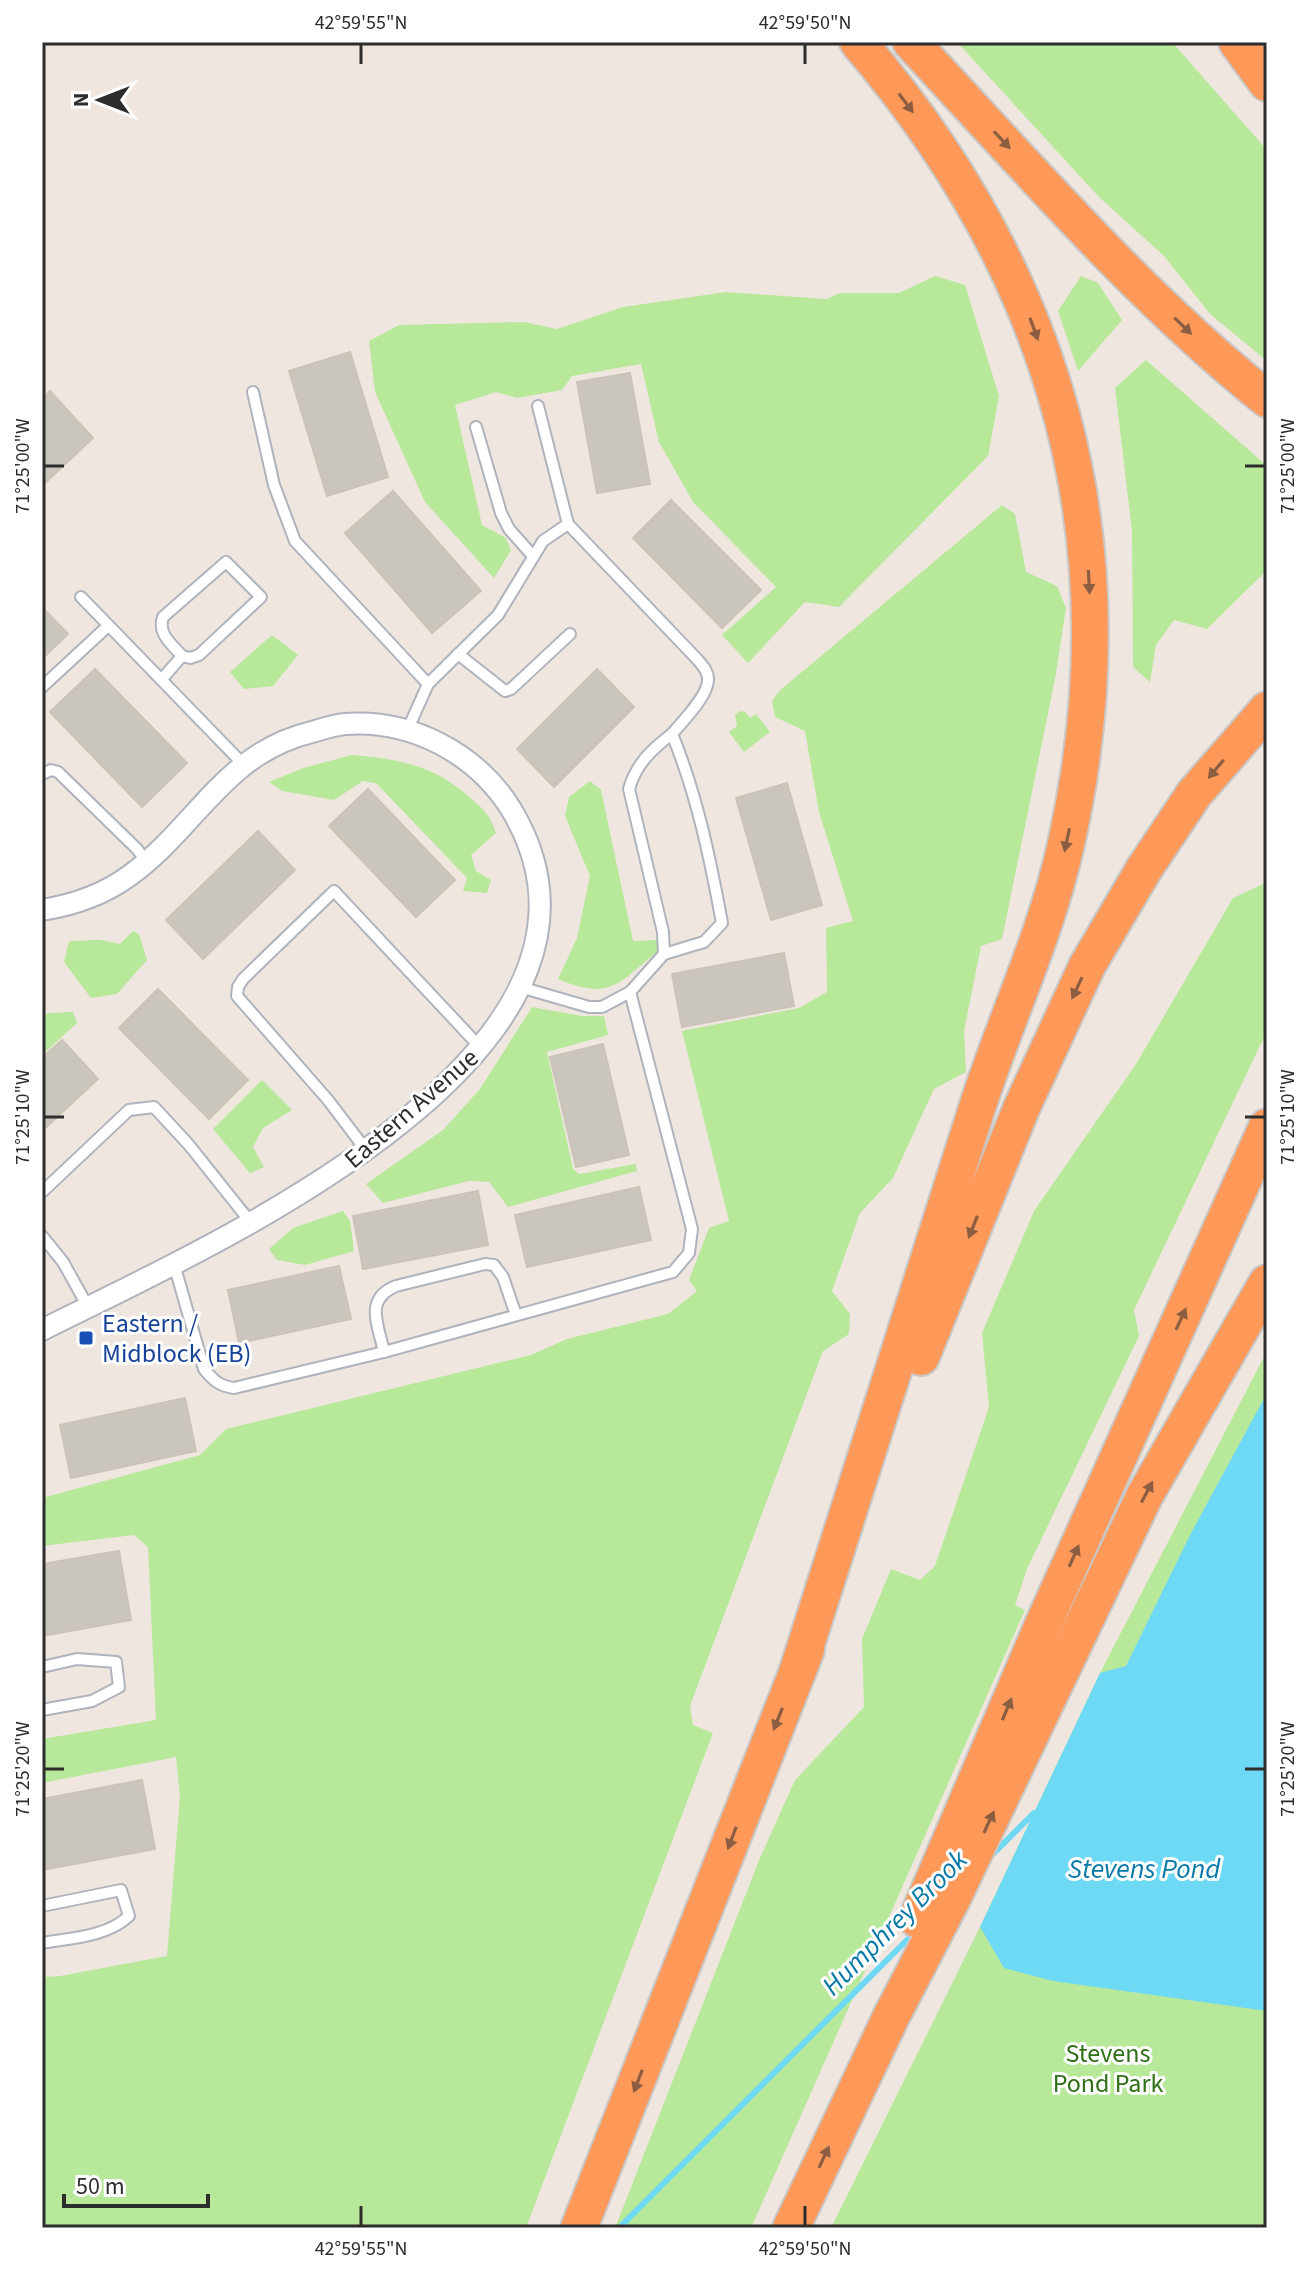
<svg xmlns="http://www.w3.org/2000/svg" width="1309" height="2270" viewBox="0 0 1309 2270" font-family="'Source Sans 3',sans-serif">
  <rect width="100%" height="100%" fill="#efe7df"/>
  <g fill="#b8e89a">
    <polygon points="957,42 1172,42 1267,150 1267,361 1210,314 1164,256 1099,197"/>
    <polygon points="935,276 965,285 999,396 988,456 839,607 805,602 748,663 722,635 776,587 693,502 659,442 641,364 572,376 562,390 517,398 496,392 455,405 482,525 506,538 511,550 494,578 425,502 375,392 369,341 399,325 524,322 557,329 623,307 726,292 827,299 840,293 899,293"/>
    <polygon points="1081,276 1098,283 1122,320 1078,371 1058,311"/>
    <polygon points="1146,360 1267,466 1267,570 1207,629 1174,620 1156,645 1150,682 1133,667 1132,531 1115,388"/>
    <polygon points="1002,505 1015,514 1026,572 1057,586 1066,608 1055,679 1002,939 981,946 964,1031 966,1072 934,1089 893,1178 860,1213 832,1291 850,1314 849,1334 823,1351 690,1706 693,1725 713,1733 526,2228 42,2228 42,1977 60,1976 167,1956 180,1796 176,1757 42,1783 42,1739 156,1720 148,1547 134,1535 42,1546 42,1498 200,1455 226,1429 531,1355 567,1339 668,1314 697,1291 689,1280 709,1228 729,1221 682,1031 799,1008 827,992 826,928 853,921 819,812 805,731 775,717 772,701 779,691"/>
    <polygon points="272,635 298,655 273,686 244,689 230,672"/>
    <polygon points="740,711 745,712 750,718 756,714 770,732 744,752 729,732 737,726 735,715"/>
    <path d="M352,755C397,759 431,764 467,795C483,809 489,812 496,833L471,855L476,871L491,880L487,893L463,891L467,878L376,783L363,781L334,800L282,791L269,782L303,768Z"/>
    <path d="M590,781L601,790L633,941L659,940L657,952C617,984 611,1001 558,979L577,938L590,876L565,816L569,797Z"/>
    <polygon points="1267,882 1267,1031 1134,1310 1139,1336 1027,1569 1015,1605 1025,1610 751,2228 615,2228 760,1858 795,1780 864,1707 862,1639 891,1569 920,1580 935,1566 989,1407 982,1333 1034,1211 1136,1064 1233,898"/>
    <polygon points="133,931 139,934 147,960 117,994 91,998 64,962 69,941 100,940 120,944"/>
    <polygon points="532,1007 582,1016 604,1016 608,1035 547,1052 573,1169 579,1174 636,1164 637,1171 508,1207 489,1182 469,1181 383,1203 366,1184 443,1130 480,1089"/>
    <polygon points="73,1012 77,1023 42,1055 42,1018 48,1013"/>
    <polygon points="262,1080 292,1110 263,1128 253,1147 264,1167 250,1173 213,1129"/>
    <polygon points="343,1211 350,1221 354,1251 305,1265 277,1260 269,1249 293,1228"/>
    <polygon points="1267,1351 1267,2228 831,2228 980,1927 1100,1673"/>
  </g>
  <polygon fill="#6ed9f5" points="1267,1393 1267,2011 1053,1981 1004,1968 980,1927 1100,1673 1126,1666 1190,1535"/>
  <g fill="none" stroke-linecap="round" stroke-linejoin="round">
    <g stroke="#6ed9f5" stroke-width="6">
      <polyline points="989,1858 1034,1813 1040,1814"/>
      <polyline points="619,2228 916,1931"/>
    </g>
  </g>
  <g fill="#cbc6bd" stroke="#cbc3b8" stroke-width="2">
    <polygon points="350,352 388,477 327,496 289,371"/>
    <polygon points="630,373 650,484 597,493 577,382"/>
    <polygon points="50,391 93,438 42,486 42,399"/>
    <polygon points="393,491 481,591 432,633 345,533"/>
    <polygon points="671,500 761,590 722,628 633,538"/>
    <polygon points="42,607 68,634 42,659"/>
    <polygon points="95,669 187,763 142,807 50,712"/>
    <polygon points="597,669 634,707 554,787 517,749"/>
    <polygon points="787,783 822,905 771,920 736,798"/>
    <polygon points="368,789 455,880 416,917 329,826"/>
    <polygon points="258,831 295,870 203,959 166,920"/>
    <polygon points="784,953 794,1006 682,1027 672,974"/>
    <polygon points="158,989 248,1080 209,1119 119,1028"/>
    <polygon points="62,1040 98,1079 42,1131 42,1058"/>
    <polygon points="603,1044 629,1155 576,1167 550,1057"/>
    <polygon points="639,1187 651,1240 527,1267 515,1215"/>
    <polygon points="478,1191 488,1245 363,1269 353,1216"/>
    <polygon points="339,1266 351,1319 239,1343 228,1290"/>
    <polygon points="185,1398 196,1451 71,1478 60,1425"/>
    <polygon points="119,1551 131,1620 42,1636 42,1564"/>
    <polygon points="142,1780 155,1849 42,1870 42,1799"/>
  </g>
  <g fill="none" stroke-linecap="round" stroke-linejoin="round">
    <g stroke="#afb3bd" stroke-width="14">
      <g id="service">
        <polyline points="253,392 274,485 295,541 428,684"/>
        <path d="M538,406L568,524L696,658C701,664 709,671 708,680C708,696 682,722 672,734C697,795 710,858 722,923L704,942L664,954L630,992"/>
        <polyline points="476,427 501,513 509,529 533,556"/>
        <polyline points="81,597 243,764"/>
        <polyline points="458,654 505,691 511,689 570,634"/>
        <path d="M162,679L182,656C172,644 157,634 163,617L226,562L261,597L199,655L190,658L182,656"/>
        <polyline points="42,687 108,626"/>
        <polyline points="407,731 428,684 498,615 543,541 568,524"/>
        <polyline points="42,774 51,770 58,772 137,849 147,862"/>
        <path d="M664,954L663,932L629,789C636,764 652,749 672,734"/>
        <polyline points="366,1150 328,1100 237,996 238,987 243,979 334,891 479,1046"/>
        <polyline points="42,1192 129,1110 154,1107 189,1145 252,1224"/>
        <polyline points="42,1236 63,1262 88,1307"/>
        <path d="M174,1264L204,1369C213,1380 219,1386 234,1388L384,1352L673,1272L689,1253L692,1229L630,992L602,1007H589L520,987"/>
        <path d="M384,1352C378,1324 364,1299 396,1286L485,1264L494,1265L503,1277L516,1315"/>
        <polyline points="42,1667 77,1659 116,1662 119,1687 92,1701 42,1710"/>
        <path d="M42,1906L121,1890L129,1916C107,1937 70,1938 42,1943"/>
      </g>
    </g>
    <g stroke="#afb3bd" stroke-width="24">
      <path id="minor" d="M42,910C73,905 103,895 129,876C197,827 224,753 312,732C322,729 334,725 345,724C411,719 476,753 511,809C658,1052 203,1249 42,1330"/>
    </g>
    <g stroke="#c8c8c8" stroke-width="40">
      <g id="motorway">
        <path d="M911,42C1025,164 1136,294 1267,399"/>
        <polyline points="1237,42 1267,83"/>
        <polyline points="921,1357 1021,1109 1087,966 1144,869 1194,794 1267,710"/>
        <path d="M797,1673C857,1485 917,1297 977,1108C1005,1020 1046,936 1066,844C1133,543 1058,275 858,42"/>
        <polyline points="917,1919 1042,1627 1267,1127"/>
        <polyline points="579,2228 806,1650"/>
        <polyline points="791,2228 891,2017 953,1897 1145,1495 1267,1283"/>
      </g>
    </g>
    <use href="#service" stroke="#fff" stroke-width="10"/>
    <use href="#minor" stroke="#fff" stroke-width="20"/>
    <use href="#motorway" stroke="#ff995a" stroke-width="36"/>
  </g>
  <defs><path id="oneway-solid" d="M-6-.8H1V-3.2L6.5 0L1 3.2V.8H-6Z" transform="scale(2)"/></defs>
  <g fill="#8c5e41">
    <use href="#oneway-solid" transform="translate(906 103) rotate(53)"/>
    <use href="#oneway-solid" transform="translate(1002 140) rotate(47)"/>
    <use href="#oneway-solid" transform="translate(1183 326) rotate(44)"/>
    <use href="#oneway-solid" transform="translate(1034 329) rotate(70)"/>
    <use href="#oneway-solid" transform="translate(1089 582) rotate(87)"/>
    <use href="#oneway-solid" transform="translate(1216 769) rotate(130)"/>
    <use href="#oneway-solid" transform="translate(1067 840) rotate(102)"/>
    <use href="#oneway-solid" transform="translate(1077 988) rotate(115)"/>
    <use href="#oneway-solid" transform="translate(973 1227) rotate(112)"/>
    <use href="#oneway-solid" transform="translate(1181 1319) rotate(-65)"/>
    <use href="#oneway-solid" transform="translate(1147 1492) rotate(-62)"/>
    <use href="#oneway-solid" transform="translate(1074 1556) rotate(-66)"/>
    <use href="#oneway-solid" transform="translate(1007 1709) rotate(-67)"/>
    <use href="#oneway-solid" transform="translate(778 1719) rotate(112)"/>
    <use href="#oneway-solid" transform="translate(989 1822) rotate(-65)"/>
    <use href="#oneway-solid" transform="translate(732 1838) rotate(111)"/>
    <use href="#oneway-solid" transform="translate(638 2081) rotate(111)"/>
    <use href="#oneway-solid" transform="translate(824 2157) rotate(-65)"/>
  </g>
  <path fill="none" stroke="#2d2d2d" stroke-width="3" d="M361,44V64M805,44V64M44,466H64M1245,466H1265M44,1117H64M1245,1117H1265M44,1769H64M1245,1769H1265M361,2206V2226M805,2206V2226"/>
  <rect fill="#1a4fb4" stroke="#fff" stroke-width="3" x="78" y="1330" width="16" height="16" rx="4"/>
  <g text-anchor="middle" stroke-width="6" stroke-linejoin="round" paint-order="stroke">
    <g font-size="26" fill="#2d2d2d" stroke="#fff">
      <text transform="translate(411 1108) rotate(-41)" y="9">Eastern Avenue</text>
    </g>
    <g font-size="26" fill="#164399" stroke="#fff" text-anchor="start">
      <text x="102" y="1332">Eastern /<tspan x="102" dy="30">Midblock (EB)</tspan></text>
    </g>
    <g font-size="26" fill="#2e7017" stroke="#fff">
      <text x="1108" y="2062">Stevens<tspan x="1108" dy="30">Pond Park</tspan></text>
    </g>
    <g font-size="28" font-style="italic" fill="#0679a8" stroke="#fff">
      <text x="1144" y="1878">Stevens Pond</text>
      <text transform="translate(894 1922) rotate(-45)" y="10">Humphrey Brook</text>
    </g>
  </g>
  <rect width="1309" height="2270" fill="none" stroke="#ffffff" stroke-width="88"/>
  <g transform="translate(100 100) rotate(270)" stroke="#ffffff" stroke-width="6" paint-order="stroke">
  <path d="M0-6L14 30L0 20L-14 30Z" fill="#2d2d2d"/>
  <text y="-12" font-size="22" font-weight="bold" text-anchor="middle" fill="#2d2d2d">N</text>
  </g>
  <path d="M64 2194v12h144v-12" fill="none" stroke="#2d2d2d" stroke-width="4"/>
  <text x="76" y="2194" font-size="24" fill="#2d2d2d" stroke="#ffffff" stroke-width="6" paint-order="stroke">50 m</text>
  <rect x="44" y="44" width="1221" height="2182" fill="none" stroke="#2d2d2d" stroke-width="3"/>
  <g font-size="20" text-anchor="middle" fill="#2d2d2d">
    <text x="361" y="29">42°59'55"N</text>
    <text x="805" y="29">42°59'50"N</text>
    <text transform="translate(1287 466) rotate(-90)" y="7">71°25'00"W</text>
    <text transform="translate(22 466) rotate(-90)" y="7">71°25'00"W</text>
    <text transform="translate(22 1117) rotate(-90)" y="7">71°25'10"W</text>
    <text transform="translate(1287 1117) rotate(-90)" y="7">71°25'10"W</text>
    <text transform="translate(22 1769) rotate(-90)" y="7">71°25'20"W</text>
    <text transform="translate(1287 1769) rotate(-90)" y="7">71°25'20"W</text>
    <text x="361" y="2255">42°59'55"N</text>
    <text x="805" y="2255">42°59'50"N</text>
  </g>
</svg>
